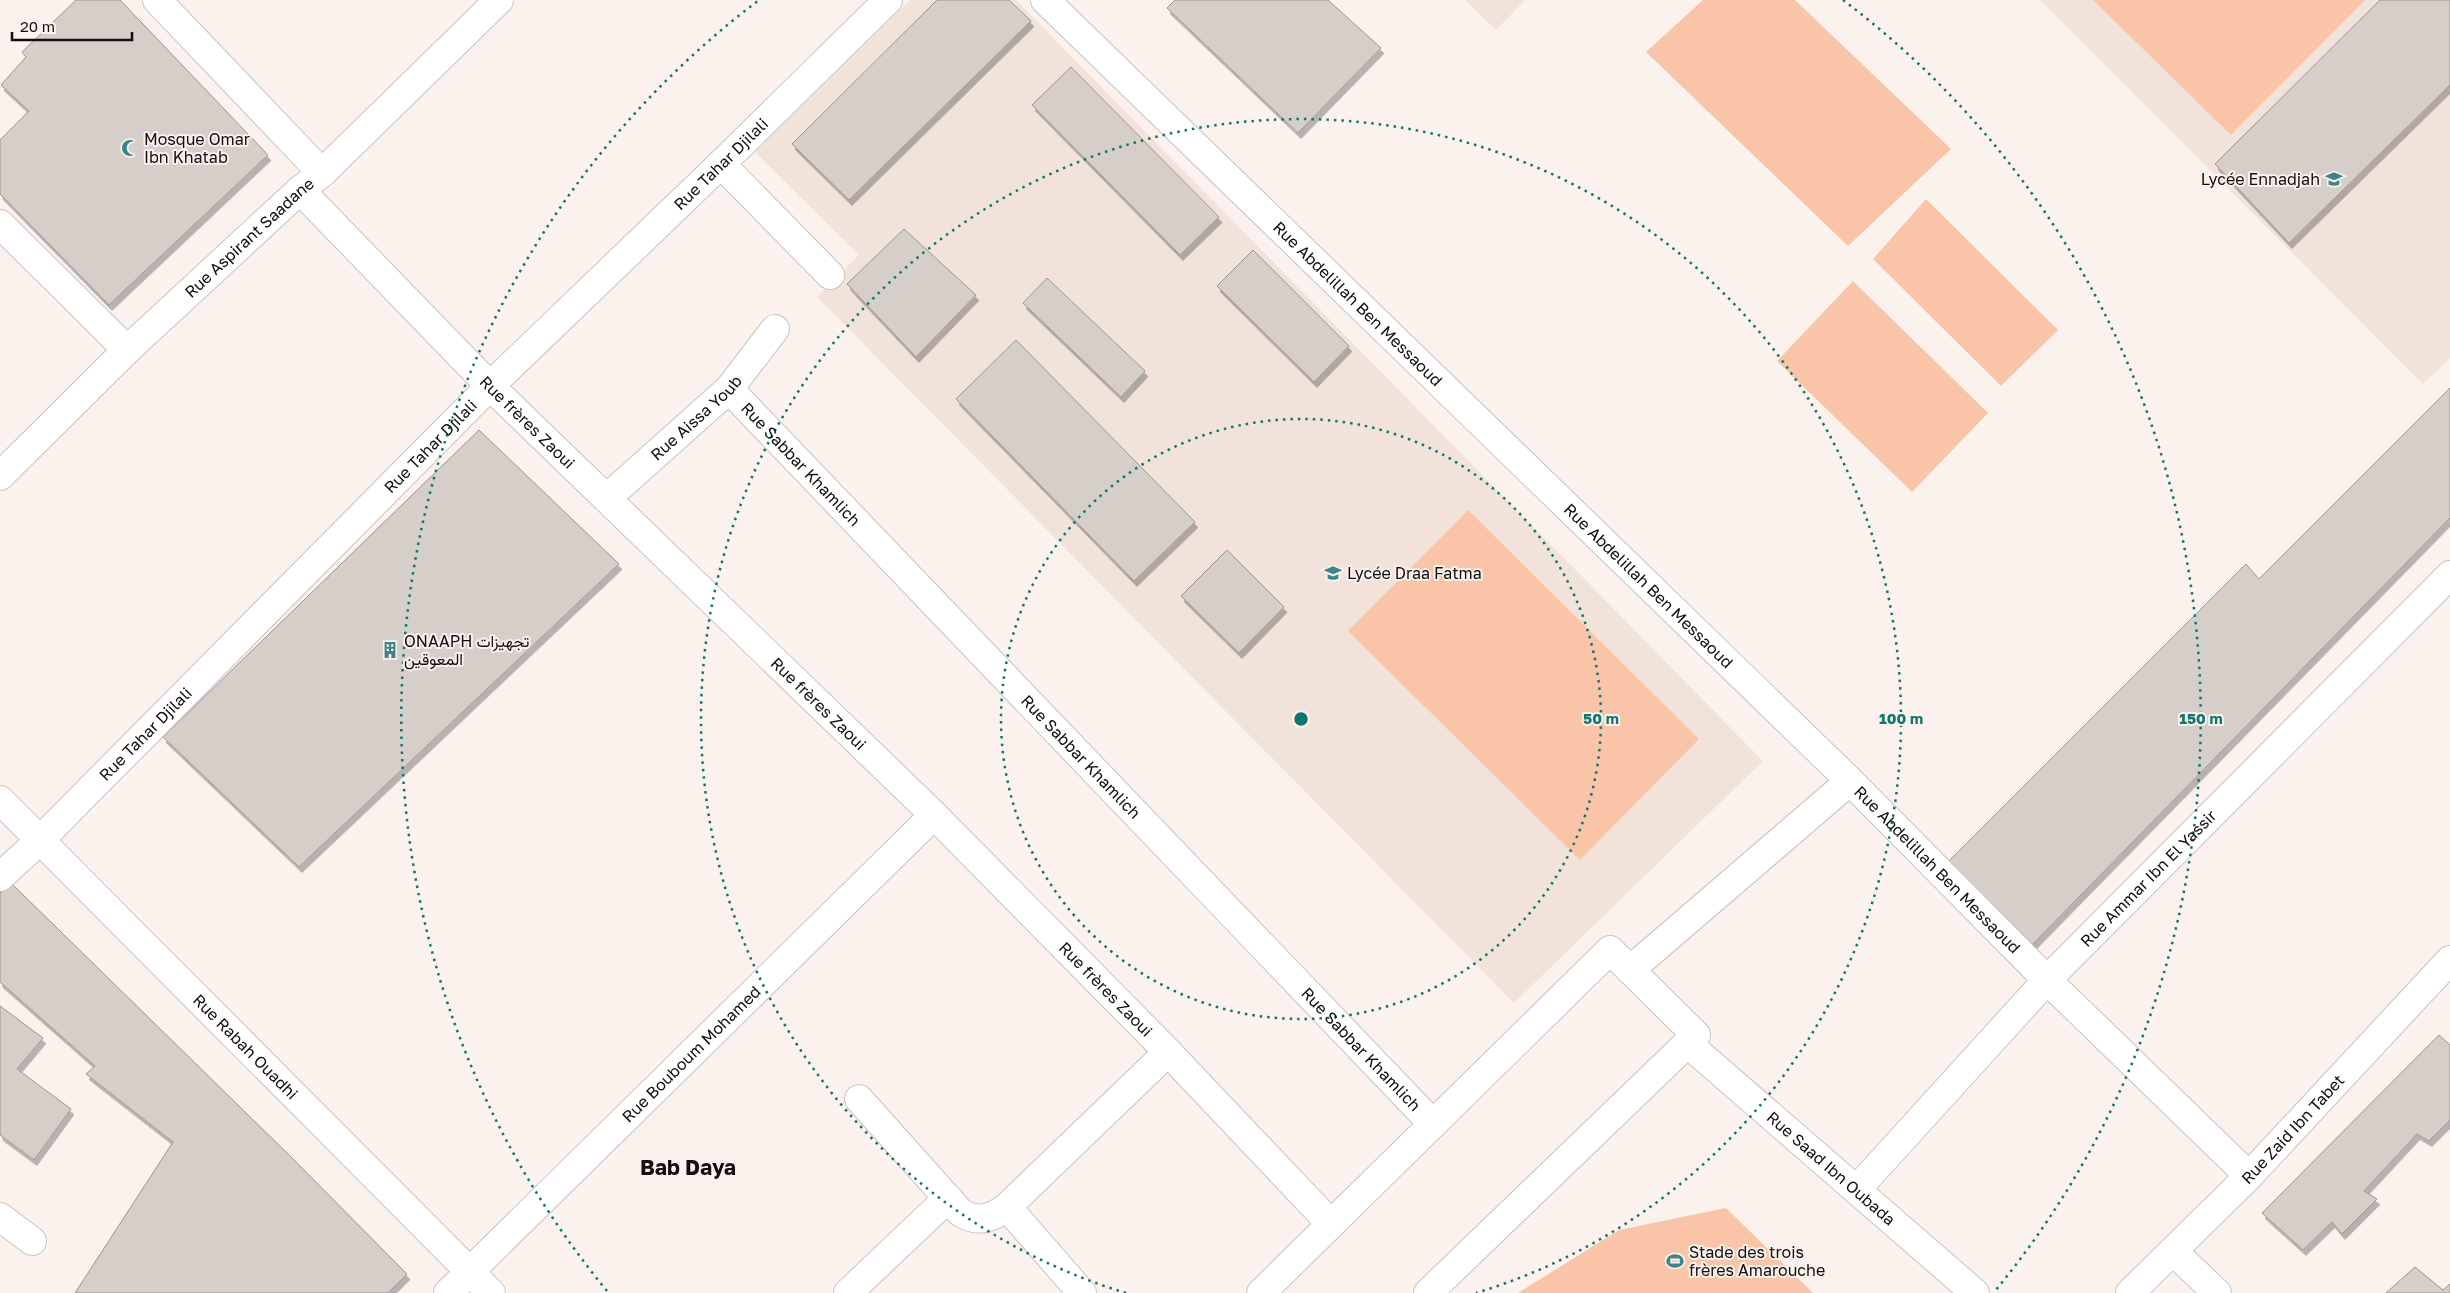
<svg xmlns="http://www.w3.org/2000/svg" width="2450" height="1293" viewBox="0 0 2450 1293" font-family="'Golos Text',Vazirmatn,sans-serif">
  <defs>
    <filter id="shadow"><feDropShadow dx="3" dy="5.5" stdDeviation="0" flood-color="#0004"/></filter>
  </defs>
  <rect width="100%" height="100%" fill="#fbf2ed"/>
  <g fill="#f2e3da">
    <polygon points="910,0 1016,0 1763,761 1514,1003 817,297 859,255 755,152"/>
    <polygon points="1465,0 1525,0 1496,30"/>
    <polygon points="2040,0 2450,0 2450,358 2423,384"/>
  </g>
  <g fill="#f9c4a7">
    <polygon points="1703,0 1795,0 1951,149 1848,246 1646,52"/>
    <polygon points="2093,0 2365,0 2231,135"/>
    <polygon points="1926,199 2058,330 2001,386 1873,259"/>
    <polygon points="1853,281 1988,413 1912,492 1777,361"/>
    <polygon points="1468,510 1699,739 1580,860 1348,631"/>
    <polygon points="1726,1208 1813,1293 1518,1293 1619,1230"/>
  </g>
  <g fill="#d6cec9" stroke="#9c948f" filter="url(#shadow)">
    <polygon points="76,0 120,0 268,155 109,305 0,194 0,140 29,111 1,85 26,57 22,52"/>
    <polygon points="937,0 1009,0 1031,21 849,200 792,144"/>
    <polygon points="1175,0 1328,0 1381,48 1298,133 1167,8"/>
    <polygon points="2380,0 2450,0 2450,85 2289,243 2215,164"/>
    <polygon points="1071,67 1219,217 1180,255 1032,105"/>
    <polygon points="904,229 976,295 916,357 847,284"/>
    <polygon points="1253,250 1349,346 1314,382 1217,286"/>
    <polygon points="1047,278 1145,371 1121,397 1023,303"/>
    <polygon points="1016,340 1195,522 1134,581 956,399"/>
    <polygon points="2450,388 2450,518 2031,946 1943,867 2246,564 2259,579"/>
    <polygon points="479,430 619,564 299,867 163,737"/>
    <polygon points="1227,550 1284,607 1239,653 1181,596"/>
    <polygon points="11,883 288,1154 407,1274 388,1293 75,1293 173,1142 86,1074 95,1066 0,982 0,893"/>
    <polygon points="0,1006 43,1038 17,1069 71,1109 34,1160 0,1135"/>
    <polygon points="2439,1035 2450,1045 2450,1120 2429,1141 2417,1134 2364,1191 2377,1199 2342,1234 2332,1222 2303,1250 2262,1213"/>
    <polygon points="2415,1267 2443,1290 2450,1284 2450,1293 2386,1293"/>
  </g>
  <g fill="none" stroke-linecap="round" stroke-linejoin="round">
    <g stroke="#ccc3bf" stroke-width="30">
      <g id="minor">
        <polyline points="157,0 322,173"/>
        <path id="s1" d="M1045,0L1850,781L2047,980L2249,1176"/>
        <polyline points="721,164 830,275"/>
        <path id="s2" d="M300,190L490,386L934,815L1168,1052L1331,1224"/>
        <polyline points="0,224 127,350"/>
        <path id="s3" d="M729,389L1433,1124"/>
        <path id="s4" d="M0,476L127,350L300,190L322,173L499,0"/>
        <path id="s5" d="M607,498L729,389L775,329"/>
        <path id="s6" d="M0,800L491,1293"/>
        <path id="s7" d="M0,877L41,839L490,386L721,164L888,0"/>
        <polyline points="1630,970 1850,781"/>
        <path id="s8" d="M1687,1043L1975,1293"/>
        <path d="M859,1099L960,1212C978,1224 992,1218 1007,1207L1168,1052"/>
        <path id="s9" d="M1857,1189L2047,980L2450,575"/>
        <polyline points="1007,1207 1082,1293"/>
        <polyline points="0,1217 32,1241"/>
        <polyline points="2173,1251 2217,1293"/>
        <path id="s10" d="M448,1293L934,815"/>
        <polyline points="848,1293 948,1198"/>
        <polyline points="1261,1293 1610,950 1696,1035 1428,1293"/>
        <path id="s11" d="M2130,1293L2249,1176L2450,960"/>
      </g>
    </g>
    <use href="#minor" stroke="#fff" stroke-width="28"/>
  </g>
  <g fill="none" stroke="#0f766e" stroke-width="2.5" stroke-dasharray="2.5 5">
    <circle cx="1301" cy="719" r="300"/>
    <path d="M1126 1293A600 600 0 1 1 1476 1293"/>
    <path d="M607 1291A900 900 0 0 1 759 0M1843 0A900 900 0 0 1 1995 1291"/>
  </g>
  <defs>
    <g id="mosque-bare" transform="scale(1.35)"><path d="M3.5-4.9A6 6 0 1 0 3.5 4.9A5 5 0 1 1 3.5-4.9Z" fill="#3d8589" stroke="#fbf2ed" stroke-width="2.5" paint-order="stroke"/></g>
    <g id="school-bare" transform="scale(1.35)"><path d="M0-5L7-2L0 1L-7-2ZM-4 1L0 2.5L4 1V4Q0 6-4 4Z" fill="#3d8589" stroke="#fbf2ed" stroke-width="2.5" paint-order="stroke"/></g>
    <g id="building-bare" transform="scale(1.35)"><path d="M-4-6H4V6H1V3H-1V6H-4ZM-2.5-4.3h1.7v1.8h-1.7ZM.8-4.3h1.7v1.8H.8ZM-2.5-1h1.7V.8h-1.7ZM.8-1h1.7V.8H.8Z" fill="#3d8589" stroke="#fbf2ed" stroke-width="2.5" paint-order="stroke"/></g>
    <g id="stadium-bare" transform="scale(1.35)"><path d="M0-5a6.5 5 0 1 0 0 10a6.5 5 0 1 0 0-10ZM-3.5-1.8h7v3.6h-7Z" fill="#3d8589" stroke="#fbf2ed" stroke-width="2.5" paint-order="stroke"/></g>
  </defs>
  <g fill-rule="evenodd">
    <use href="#mosque-bare" x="130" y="148"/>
    <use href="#school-bare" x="2334" y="179"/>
    <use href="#school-bare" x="1333" y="573"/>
    <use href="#building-bare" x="390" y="650"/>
    <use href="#stadium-bare" x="1675" y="1261"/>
  </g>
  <g text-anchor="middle" stroke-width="4" stroke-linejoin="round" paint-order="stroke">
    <g font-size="16" fill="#110e0d" stroke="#fbf2ed" text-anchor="start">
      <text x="144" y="145">Mosque Omar<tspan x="144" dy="18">Ibn Khatab</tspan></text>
      <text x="2320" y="185" text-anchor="end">Lycée Ennadjah</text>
      <text x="1347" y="579">Lycée Draa Fatma</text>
      <text x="404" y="647">ONAAPH تجهيزات<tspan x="404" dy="18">المعوقين</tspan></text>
      <text x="1689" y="1258">Stade des trois<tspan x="1689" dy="18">frères Amarouche</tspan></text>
    </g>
    <g font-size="16" fill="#110e0d" stroke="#fbf2ed">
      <text dy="6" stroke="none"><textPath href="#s7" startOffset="1014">Rue Tahar Djilali</textPath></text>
      <text dy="6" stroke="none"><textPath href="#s4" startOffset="345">Rue Aspirant Saadane</textPath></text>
      <text dy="6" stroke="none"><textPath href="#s1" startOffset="436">Rue Abdelillah Ben Messaoud</textPath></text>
      <text dy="6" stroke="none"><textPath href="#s5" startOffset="120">Rue Aissa Youb</textPath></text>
      <text dy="6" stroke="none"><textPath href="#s2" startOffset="325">Rue frères Zaoui</textPath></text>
      <text dy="6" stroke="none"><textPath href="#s7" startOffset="609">Rue Tahar Djilali</textPath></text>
      <text dy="6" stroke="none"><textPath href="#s3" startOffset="104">Rue Sabbar Khamlich</textPath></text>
      <text dy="6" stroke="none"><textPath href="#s1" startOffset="841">Rue Abdelillah Ben Messaoud</textPath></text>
      <text dy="6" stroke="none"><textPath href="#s2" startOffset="730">Rue frères Zaoui</textPath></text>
      <text dy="6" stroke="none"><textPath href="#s7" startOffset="204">Rue Tahar Djilali</textPath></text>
      <text dy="6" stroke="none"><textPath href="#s3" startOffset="509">Rue Sabbar Khamlich</textPath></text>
      <text dy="6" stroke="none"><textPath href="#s1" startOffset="1246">Rue Abdelillah Ben Messaoud</textPath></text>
      <text dy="6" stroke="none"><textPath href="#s9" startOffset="426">Rue Ammar Ibn El Yassir</textPath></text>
      <text dy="6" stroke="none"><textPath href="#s2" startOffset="1135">Rue frères Zaoui</textPath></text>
      <text dy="6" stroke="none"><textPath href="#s6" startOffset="348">Rue Rabah Ouadhi</textPath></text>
      <text dy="6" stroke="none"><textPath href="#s3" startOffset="914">Rue Sabbar Khamlich</textPath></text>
      <text dy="6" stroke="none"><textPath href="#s10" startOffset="341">Rue Bouboum Mohamed</textPath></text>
      <text dy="6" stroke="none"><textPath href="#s11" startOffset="231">Rue Zaid Ibn Tabet</textPath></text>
      <text dy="6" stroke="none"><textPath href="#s8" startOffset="191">Rue Saad Ibn Oubada</textPath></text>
    </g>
    <g font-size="21" font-weight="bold" fill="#110e0d" stroke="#fbf2ed">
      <text x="688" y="1175">Bab Daya</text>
    </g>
  </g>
  <circle cx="1301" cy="719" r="8" fill="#0f766e" stroke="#fbf2ed" stroke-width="2.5"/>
  <g font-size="15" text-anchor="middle" font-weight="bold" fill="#0f766e" stroke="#fbf2ed" stroke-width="4" stroke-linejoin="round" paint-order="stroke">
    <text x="1601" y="724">50 m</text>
    <text x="1901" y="724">100 m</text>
    <text x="2201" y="724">150 m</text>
  </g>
  <path d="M12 32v8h120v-8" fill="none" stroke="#110e0d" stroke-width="2.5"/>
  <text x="20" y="32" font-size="15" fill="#110e0d" stroke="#fbf2ed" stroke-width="4" paint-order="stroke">20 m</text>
</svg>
